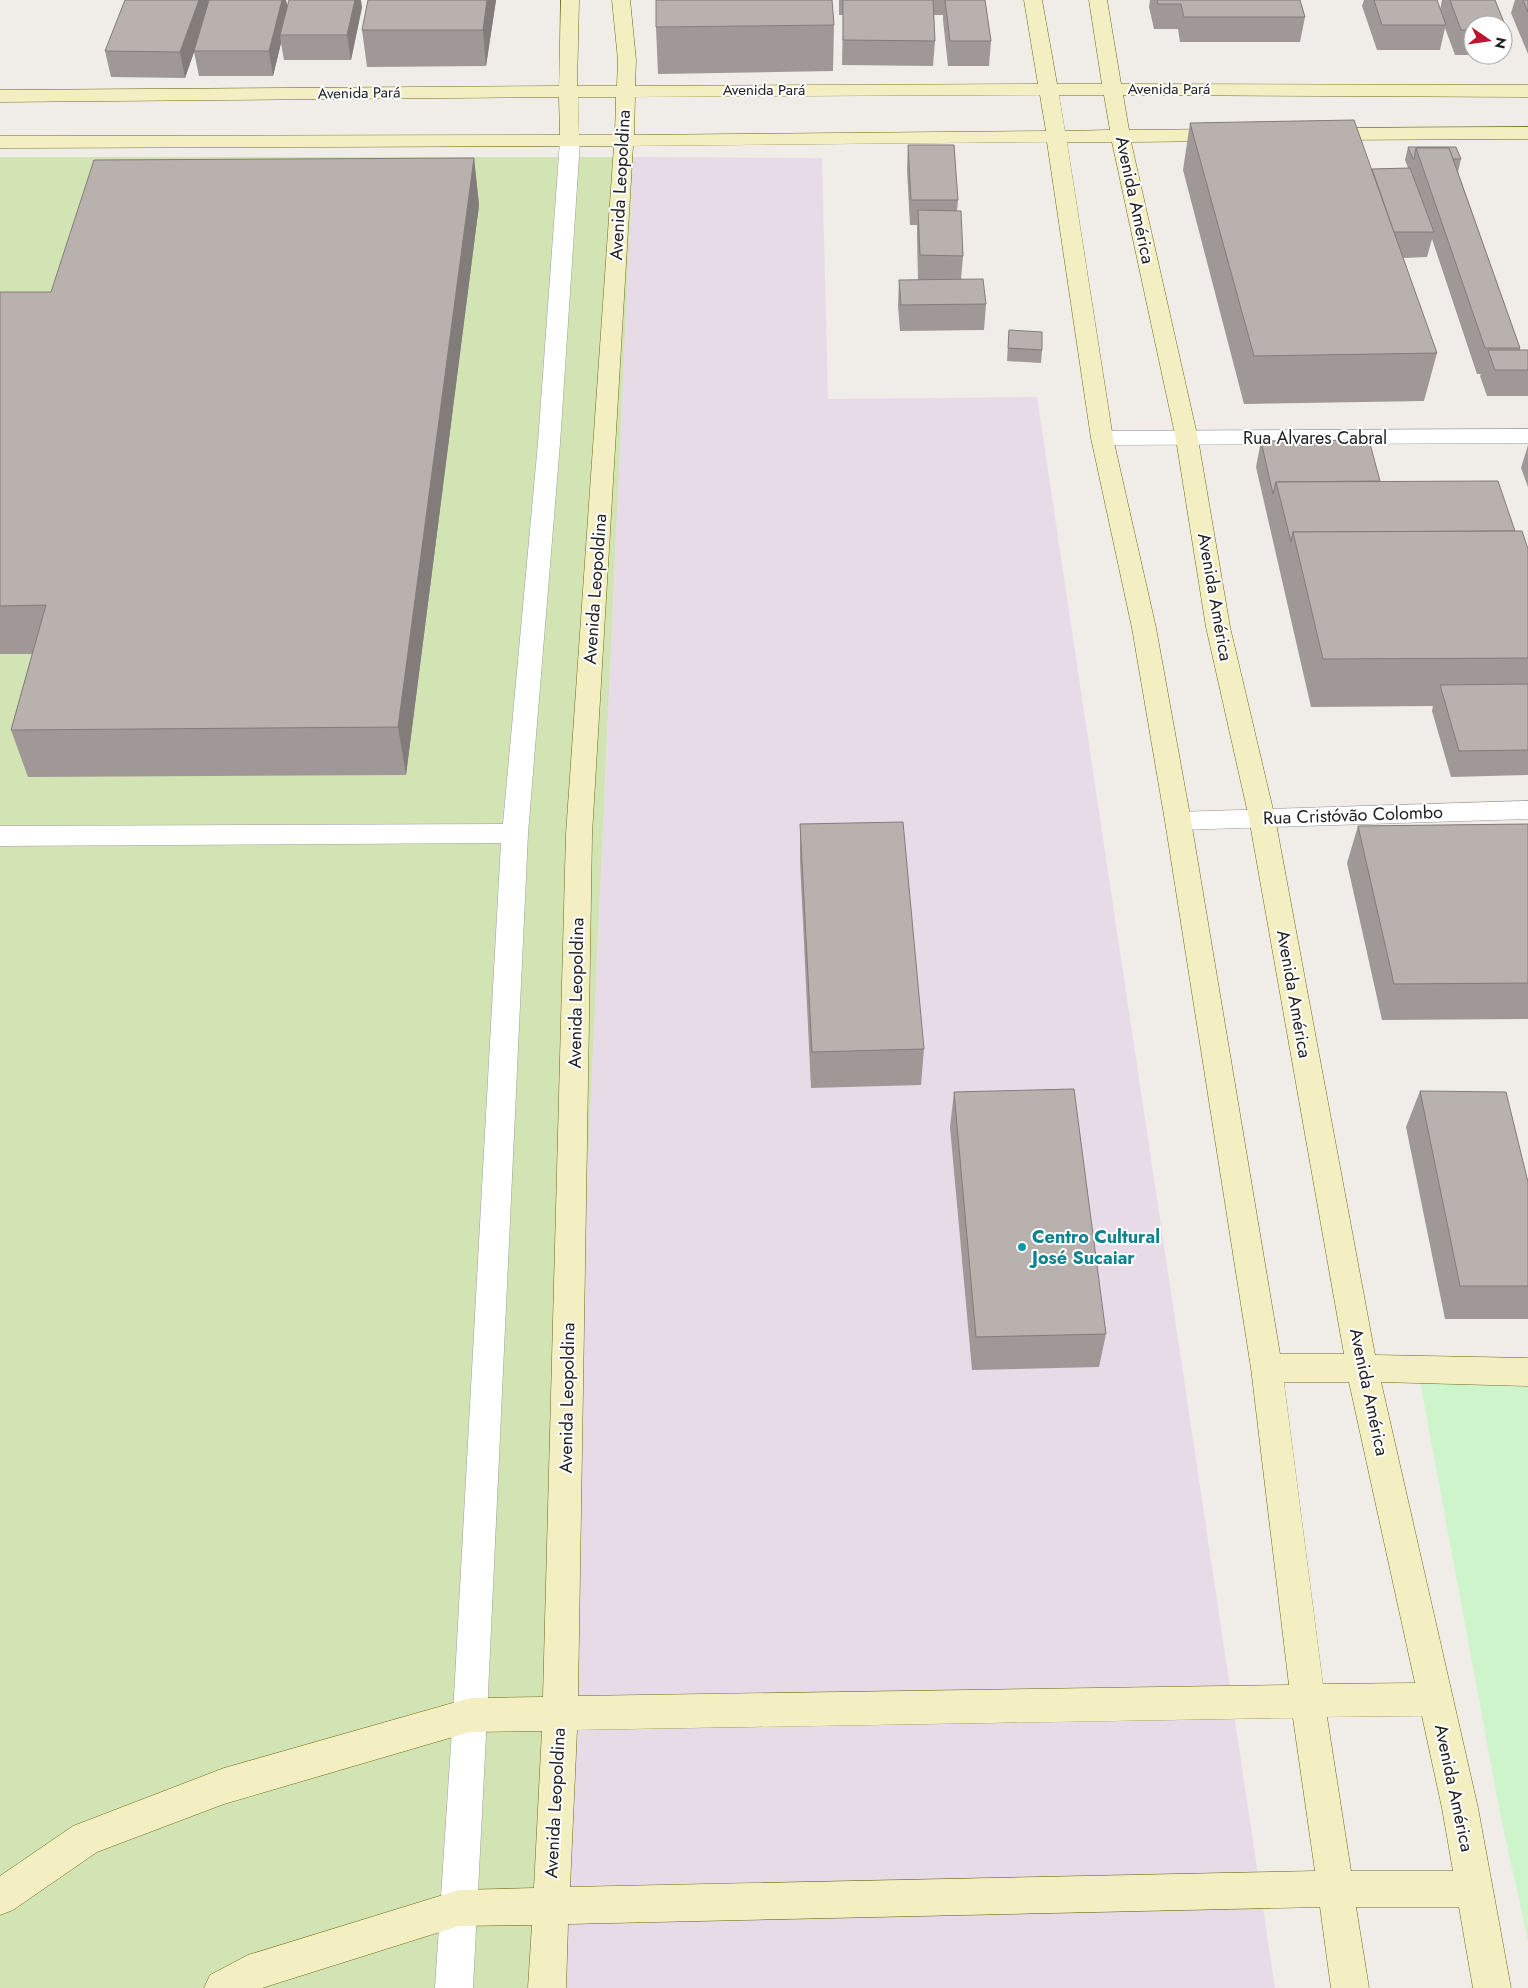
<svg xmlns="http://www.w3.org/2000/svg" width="1528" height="1988" viewBox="0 0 1528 1988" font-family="Jost,sans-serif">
  <rect width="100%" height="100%" fill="#f0ece8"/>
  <polygon fill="#e8dbe8" points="633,157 822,158 828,399 1037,397 1275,1988 551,1988"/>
  <polygon fill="#d3e4b4" points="0,157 633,157 551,1988 0,1988"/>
  <polygon fill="#cef4cb" points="1420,1381 1528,1387 1528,1941 1500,1813"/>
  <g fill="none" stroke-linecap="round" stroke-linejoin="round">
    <g stroke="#9e9e9e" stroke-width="1">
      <g id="street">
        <polygon points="570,135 577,137 580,141 560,443 528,833 487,1715 473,1988 435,1988 453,1715 501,843 0,846 0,826 503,824 538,443 560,141 563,137"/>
        <polygon points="1528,429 1528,443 1102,445 1094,443 1091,438 1094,433 1102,431"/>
        <polygon points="1528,801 1528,819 1178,830 1169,828 1165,821 1169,814 1178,812"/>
      </g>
    </g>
    <g stroke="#6e6a11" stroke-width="1">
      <g id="secondary">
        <path d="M561,0H579L577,86H617L618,60L612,0H630L636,60L635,86L1038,84L1024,0H1042L1057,84H1102L1089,0H1107L1121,84L1528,85V97L1123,95L1129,130L1226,129L1233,131L1236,135L1233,139L1226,141L1131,142L1198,439L1230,627L1275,818L1375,1355L1528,1358V1386L1381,1382L1478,1808L1511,1988H1473L1459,1907H1356L1369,1988H1331L1320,1907L568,1924L566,1988H528L532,1925L459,1926L262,1988H204L210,1975L248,1955L459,1890L534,1888L542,1731L470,1732L224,1804L97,1852L13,1910L0,1915V1876L73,1826L86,1821L224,1768L470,1698L543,1697L566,834L614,146L0,148V136L560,135L559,97L0,102V90L559,86ZM1040,95L1046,131L634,135L635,97ZM1059,95H1104L1110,130L1065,131ZM578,97H616L615,135H579ZM1047,142L1091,438L1132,628L1165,821L1251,1368L1289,1685L578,1696L592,834L633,146ZM1067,142H1112L1176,439L1206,627L1249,818L1344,1354H1280L1191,821L1156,628L1113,438ZM1284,1382H1349L1415,1683L1323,1684ZM1422,1716L1442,1808L1453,1871H1351L1327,1717ZM1293,1718L1315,1871L570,1887L577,1730Z"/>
        <polygon points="1528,127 1528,139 1321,140 1314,138 1311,134 1314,130 1321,128"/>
      </g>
    </g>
    <use href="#street" fill="#fff" fill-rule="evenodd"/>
    <use href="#secondary" fill="#f4eec3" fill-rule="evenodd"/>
  </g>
  <g fill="#9f9896">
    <polygon points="125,0 286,0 287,6 362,7 351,60 284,60 281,43 273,76 199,76 194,52 185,78 111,77 105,51"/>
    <polygon points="496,0 486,66 367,67 362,30"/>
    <polygon points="839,0 985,0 991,41 989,66 948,66 943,20 943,15 934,15 935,41 933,66 842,65 843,15 839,15"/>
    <polygon points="1150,0 1300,0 1305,17 1300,42 1180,42 1178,29 1154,29 1149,7"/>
    <polygon points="1364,0 1437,0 1440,10 1442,0 1495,0 1507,30 1503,45 1503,25 1473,25 1473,55 1500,55 1455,55 1445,28 1440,50 1377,50 1362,6"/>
    <polygon points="1515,0 1528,0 1528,54 1511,13"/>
    <polygon points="834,25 833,71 658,74 656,27"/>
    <polygon points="1190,123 1372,169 1408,168 1405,160 1408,147 1461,159 1458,172 1520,348 1520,350 1528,350 1528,396 1487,396 1480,376 1481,374 1477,374 1432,239 1427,257 1403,258 1437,353 1424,401 1244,404 1183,170"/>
    <polygon points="908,145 958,200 957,211 963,256 961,280 986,304 984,330 900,331 898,306 899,280 918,280 917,236 917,225 910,225 907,170"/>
    <polygon points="474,158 479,205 406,775 28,777 11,730 32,654 0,654 0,292 51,292"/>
    <polygon points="1009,330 1042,350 1041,363 1007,361"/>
    <polygon points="1261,441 1380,481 1515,531 1528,549 1528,775 1451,777 1432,711 1433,706 1311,707 1256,467"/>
    <polygon points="1528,445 1528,487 1521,468"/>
    <polygon points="800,824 924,1049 921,1085 811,1088 800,861"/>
    <polygon points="1528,824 1528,1019 1382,1020 1347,863 1358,826"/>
    <polygon points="1420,1091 1528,1182 1528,1319 1445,1319 1406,1127"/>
    <polygon points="954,1092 1106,1334 1099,1367 972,1370 950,1127"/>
  </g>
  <g fill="#827c7a">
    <polygon points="199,0 209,0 210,6 185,78 180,52"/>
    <polygon points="282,0 286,0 289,14 280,35 281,43 273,76 269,51"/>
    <polygon points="355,0 361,0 362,7 351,60 347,35"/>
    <polygon points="487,0 496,0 486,66 483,30"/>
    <polygon points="474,158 479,205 406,775 398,727"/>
  </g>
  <g fill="#b9b1ae" stroke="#827c7a">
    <polygon points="125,0 199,0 180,52 105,51"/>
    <polygon points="209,0 282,0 269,51 194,51"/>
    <polygon points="289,0 355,0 347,35 280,35"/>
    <polygon points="368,0 487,0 483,30 362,30"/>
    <polygon points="656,0 832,0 834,25 656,27"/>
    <polygon points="843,0 933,0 935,41 843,40"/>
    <polygon points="945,0 985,0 991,41 950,41"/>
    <polygon points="1157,0 1300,0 1305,17 1184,17 1181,4 1158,4"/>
    <polygon points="1374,0 1437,0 1446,25 1382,25"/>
    <polygon points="1450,0 1495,0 1507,30 1503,30 1503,25 1473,25 1473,30 1461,30"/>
    <polygon points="1523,0 1528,0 1528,12"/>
    <polygon points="1354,120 1437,353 1254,356 1190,123"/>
    <polygon points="908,145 954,145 958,200 911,200"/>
    <polygon points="1408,147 1456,147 1461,159 1453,159 1449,148 1416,148 1414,159 1413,159"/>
    <polygon points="1416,148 1449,148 1520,348 1485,348"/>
    <polygon points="474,158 398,727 11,730 46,605 0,606 0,292 51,292 94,160"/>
    <polygon points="1410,168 1434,232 1394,232 1372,169"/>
    <polygon points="918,210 961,211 963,256 920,255"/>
    <polygon points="983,279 986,304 901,305 899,280"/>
    <polygon points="1009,330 1042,332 1042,350 1008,348"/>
    <polygon points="1488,350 1528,350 1528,370 1495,370"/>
    <polygon points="1369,440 1380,481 1276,482 1273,494 1261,441"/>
    <polygon points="1498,481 1515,531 1293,532 1291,542 1276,482"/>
    <polygon points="1522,531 1528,549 1528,658 1323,659 1293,532"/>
    <polygon points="1528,684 1528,750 1459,751 1440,685"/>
    <polygon points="903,822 924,1049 812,1052 800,824"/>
    <polygon points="1528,824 1528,983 1394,984 1358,826"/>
    <polygon points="1074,1089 1106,1334 976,1337 954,1092"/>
    <polygon points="1420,1091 1506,1092 1528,1182 1528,1286 1460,1286"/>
  </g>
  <circle fill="#0f9aa8" stroke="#fff" stroke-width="2" cx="1022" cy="1247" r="5"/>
  <g text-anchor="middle" stroke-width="4" stroke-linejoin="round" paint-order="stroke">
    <g font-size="15" fill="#212121" stroke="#fff">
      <text x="1169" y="94">Avenida Pará</text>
      <text x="764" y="95">Avenida Pará</text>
      <text transform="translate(359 93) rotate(-1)" y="5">Avenida Pará</text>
    </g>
    <g font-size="18" fill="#212121" stroke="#fff">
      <text transform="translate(620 185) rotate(-87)" y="6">Avenida Leopoldina</text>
      <text transform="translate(1135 200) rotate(78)" y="6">Avenida América</text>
      <text x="1315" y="444">Rua Alvares Cabral</text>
      <text transform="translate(595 589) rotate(-86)" y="6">Avenida Leopoldina</text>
      <text transform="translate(1215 597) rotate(80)" y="6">Avenida América</text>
      <text transform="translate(1353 815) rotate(-2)" y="6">Rua Cristóvão Colombo</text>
      <text transform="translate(576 993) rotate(-89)" y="6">Avenida Leopoldina</text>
      <text transform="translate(1294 994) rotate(80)" y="6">Avenida América</text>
      <text transform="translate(1369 1392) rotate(78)" y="6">Avenida América</text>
      <text transform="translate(567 1398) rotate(-89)" y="6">Avenida Leopoldina</text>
      <text transform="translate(1454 1788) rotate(78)" y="6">Avenida América</text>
      <text transform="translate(555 1803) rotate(-87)" y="6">Avenida Leopoldina</text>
    </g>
    <g font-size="18" font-weight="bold" fill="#0d838f" stroke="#fff" text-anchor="start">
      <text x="1032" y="1243">Centro Cultural<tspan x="1032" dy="21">José Sucaiar</tspan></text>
    </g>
  </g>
  <g transform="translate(1488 40) rotate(103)"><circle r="24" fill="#ffffff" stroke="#a6a6a6"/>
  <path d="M0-4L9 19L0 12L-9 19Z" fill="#bc152f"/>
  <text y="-8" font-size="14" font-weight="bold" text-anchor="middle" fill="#212121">N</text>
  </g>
</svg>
